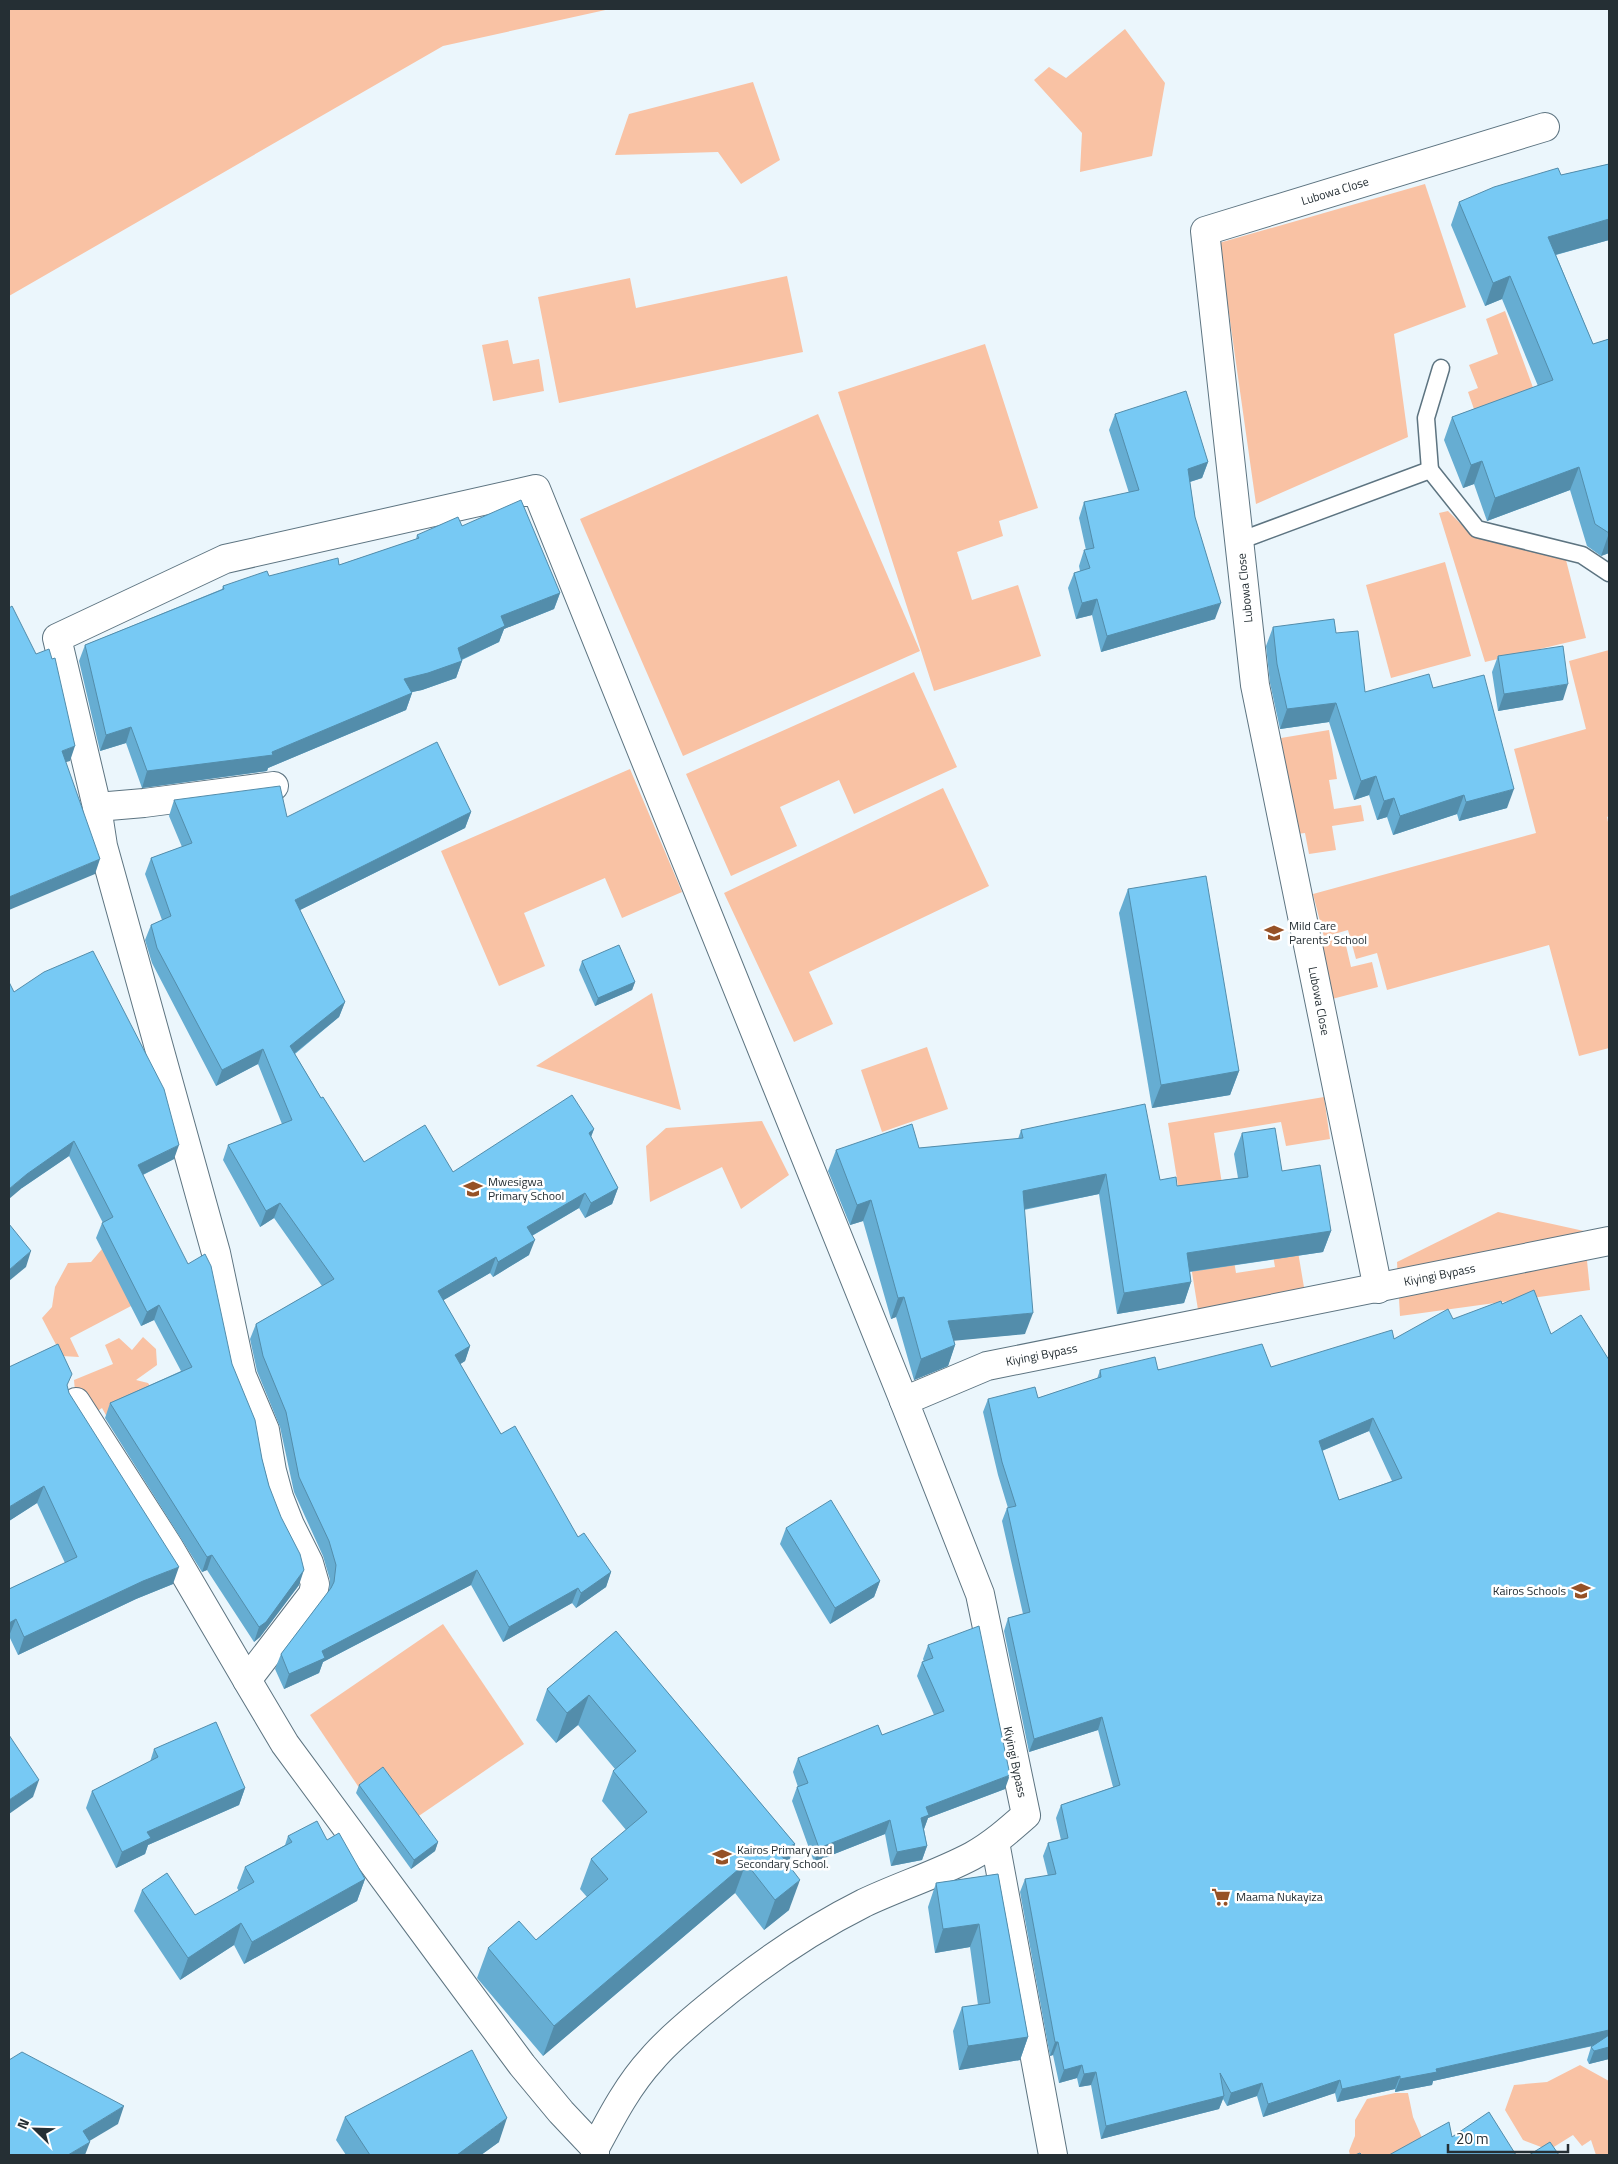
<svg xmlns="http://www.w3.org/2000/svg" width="1618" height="2164" viewBox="0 0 1618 2164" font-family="'Titillium Web',sans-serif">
  <rect width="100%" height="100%" fill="#ebf6fc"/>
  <g fill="#f9c2a4">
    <polygon points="9,9 610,9 443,46 9,296"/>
    <polygon points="1125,29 1165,83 1152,156 1080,172 1082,133 1034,80 1049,67 1066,78"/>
    <polygon points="753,82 780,160 741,184 718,152 615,155 629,114"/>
    <polygon points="1425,184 1466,307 1394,334 1408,437 1256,504 1219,243"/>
    <polygon points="787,276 803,352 559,403 538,297 630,278 636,308"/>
    <polygon points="1505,311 1535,393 1476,415 1468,392 1478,388 1469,365 1498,354 1486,319"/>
    <polygon points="508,340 513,364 539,359 544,391 493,401 482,345"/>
    <polygon points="985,344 1038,508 999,521 1003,536 957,552 972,600 1018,585 1041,656 934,691 838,392"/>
    <polygon points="818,414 920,651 683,756 580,519"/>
    <polygon points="1448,511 1472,535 1566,560 1586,638 1485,662 1439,513"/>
    <polygon points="1445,562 1471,656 1391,678 1366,585"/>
    <polygon points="1609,650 1609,816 1607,817 1609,827 1609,1048 1579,1056 1549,945 1387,990 1377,953 1356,959 1348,930 1324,937 1313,894 1536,833 1514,749 1586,729 1569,661"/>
    <polygon points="914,672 957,767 854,814 839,780 780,807 797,846 731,876 686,774"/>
    <polygon points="1329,730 1337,779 1329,780 1334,809 1361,805 1364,821 1332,826 1336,850 1309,854 1305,833 1296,834 1281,738"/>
    <polygon points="630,769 682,892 622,918 605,878 524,913 545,966 499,986 441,851"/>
    <polygon points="943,788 989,886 809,972 833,1024 794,1042 724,893"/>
    <polygon points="1344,937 1351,967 1372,962 1378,987 1332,999 1319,943"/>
    <polygon points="652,993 681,1110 536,1066"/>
    <polygon points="927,1047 948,1109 882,1132 861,1070"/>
    <polygon points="1324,1097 1330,1139 1286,1146 1281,1122 1214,1133 1236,1273 1275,1267 1271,1244 1296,1240 1306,1299 1199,1316 1168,1123"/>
    <polygon points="762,1121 789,1175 741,1209 722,1167 650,1202 646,1146 666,1128"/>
    <polygon points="1498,1212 1584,1231 1590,1290 1400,1316 1397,1262"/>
    <polygon points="102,1249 154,1294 70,1338 79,1357 62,1356 42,1318 52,1307 55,1287 68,1263 91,1262"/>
    <polygon points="143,1337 156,1349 157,1365 136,1380 148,1383 156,1395 108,1419 102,1408 87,1418 76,1402 74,1380 113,1364 105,1345 119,1338 132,1350"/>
    <polygon points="443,1624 524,1744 391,1835 310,1715"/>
    <polygon points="1580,2065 1609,2081 1609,2155 1596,2155 1591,2140 1582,2146 1573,2135 1549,2150 1523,2140 1505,2110 1514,2085 1547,2082"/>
    <polygon points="1395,2093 1408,2093 1413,2117 1423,2140 1418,2155 1350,2155 1349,2151 1355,2136 1355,2120 1367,2099"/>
  </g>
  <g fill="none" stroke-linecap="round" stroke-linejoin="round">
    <g stroke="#5d7481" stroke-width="19">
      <g id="service">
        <polyline points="1430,470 1426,418 1441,368"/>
        <polyline points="1239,541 1430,470 1477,529 1582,555 1609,573"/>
      </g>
    </g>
    <g stroke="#5d7481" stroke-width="30">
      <g id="minor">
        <polyline points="97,807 144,803 274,786"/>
        <path id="s1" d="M1378,1289L1255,685L1205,231L1545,127"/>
        <polyline points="76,1402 169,1547 247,1680"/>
        <polyline points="995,1842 1053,2155"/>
        <polyline points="595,2148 561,2112 522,2065 445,1961 285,1744 247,1680 313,1594 315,1584 309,1563 290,1525 279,1497 272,1471 265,1430 242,1376 216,1253 103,846 97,807 57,638 225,559 536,489 904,1401"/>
        <path id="s2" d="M595,2155V2148C611,2118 628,2085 652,2059C668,2040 688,2024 707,2008C756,1967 808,1931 864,1903C900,1886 938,1874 972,1856C992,1845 1009,1830 1026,1815L980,1594L904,1401L987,1366L1609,1241"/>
      </g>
    </g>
    <use href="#service" stroke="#fff" stroke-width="16"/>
    <use href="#minor" stroke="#fff" stroke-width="28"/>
  </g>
  <g fill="#66add2" fill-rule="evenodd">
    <polygon points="1609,164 1609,242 1609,240 1556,255 1593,344 1609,339 1609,553 1601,556 1587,546 1570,490 1487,521 1474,484 1463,488 1444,440 1452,417 1538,386 1502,299 1485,306 1451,225 1459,202 1561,175"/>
    <polygon points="1115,414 1208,462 1202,478 1190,482 1195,517 1215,619 1101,652 1092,615 1076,619 1068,588 1074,573 1080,571 1079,566 1084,550 1086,550 1079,518 1084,502 1129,493 1109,430"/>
    <polygon points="462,526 560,593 554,609 504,629 499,642 462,660 462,661 456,678 422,690 412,692 412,693 406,710 268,768 267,771 142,788 126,743 100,751 79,661 85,645 222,589 223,586 269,576 339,565 416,539 417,535"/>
    <polygon points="1273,627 1336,633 1365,692 1433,688 1507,808 1459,821 1457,814 1393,835 1387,817 1377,820 1369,795 1354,800 1329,722 1280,729 1270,683 1266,646"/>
    <polygon points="1498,656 1563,700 1498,711 1492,672"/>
    <polygon points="174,800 287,817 471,812 465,828 300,910 345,1002 339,1017 295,1054 321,1098 364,1162 453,1172 594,1129 591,1137 618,1188 612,1204 585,1218 579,1208 532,1236 529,1255 493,1277 490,1273 443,1300 470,1346 465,1361 460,1364 501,1434 578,1537 611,1572 606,1587 576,1608 572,1603 503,1642 471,1585 323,1662 319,1673 284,1689 275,1669 281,1654 329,1591 330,1580 323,1556 294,1492 280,1427 257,1371 250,1339 256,1324 322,1286 274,1218 260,1227 223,1160 228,1145 282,1124 258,1064 216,1086 152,963 145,940 151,925 162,920 145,874 151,858 182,847 169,816"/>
    <polygon points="1128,889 1239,1071 1230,1095 1152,1108 1119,913"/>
    <polygon points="582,961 635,982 632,990 595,1006 579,970"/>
    <polygon points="14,992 174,1159 143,1175 232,1364 262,1459 269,1486 299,1585 260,1637 254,1642 207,1570 202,1572 105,1418 110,1403 181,1371 154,1320 141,1326 96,1238 102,1223 103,1223 69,1156 22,1188"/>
    <polygon points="1021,1130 1177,1186 1238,1178 1234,1154 1242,1133 1282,1171 1331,1231 1323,1252 1190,1272 1191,1282 1184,1303 1117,1314 1099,1194 1024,1210 1025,1334 954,1340 955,1345 948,1366 914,1380 896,1317 891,1319 863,1221 850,1225 828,1171 836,1150 919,1148 1018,1139"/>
    <path d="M1502,1304L1551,1334L1609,1360V2059L1589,2064L1587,2060L1591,2047L1593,2046L1433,2081L1432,2085L1395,2092V2089L1337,2102L1335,2093L1263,2117L1257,2096L1227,2106L1223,2099L1219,2109L1101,2139L1091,2085L1079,2087L1077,2078L1059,2083L1053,2055L1050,2056L1020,1892L1025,1879L1048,1876L1043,1856L1048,1843L1061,1840L1056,1818L1061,1805L1113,1787L1098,1730L1029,1752L1004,1631L1008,1618L1023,1614L1002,1521L1007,1508H1008L998,1475L983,1412L988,1399L1038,1398L1097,1379L1100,1370L1271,1367L1394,1339L1453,1319ZM1369,1431L1392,1481L1339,1500L1322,1451Z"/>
    <polygon points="72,1374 67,1386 69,1393 173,1584 136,1599 18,1655 9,1636 9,1589 65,1563 37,1503 9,1521"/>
    <polygon points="786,1528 880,1581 874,1597 830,1624 780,1544"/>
    <polygon points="616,1631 795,1844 788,1864 789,1910 764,1930 735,1893 543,2056 477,1978 488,1948 536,1940 587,1897 580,1889 591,1859 626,1830 602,1801 613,1771 615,1769 578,1725 556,1743 536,1720 547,1689"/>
    <polygon points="928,1645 1005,1789 928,1818 924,1829 927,1846 922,1860 891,1866 885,1834 814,1862 792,1801 797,1787 798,1787 793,1772 798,1758 882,1735 934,1715 917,1676 922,1662 924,1662 923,1659"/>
    <polygon points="154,1749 245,1788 239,1805 148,1845 145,1854 116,1868 86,1808 92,1791 150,1762"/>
    <polygon points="359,1785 438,1842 435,1851 411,1869 356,1793"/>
    <polygon points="288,1836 327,1840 365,1879 357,1901 244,1964 234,1945 180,1980 134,1911 142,1890 195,1915 239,1891 237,1888 245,1867 285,1845"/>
    <polygon points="998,1874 1028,2037 1020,2060 959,2070 953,2031 962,2007 978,2005 970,1947 935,1953 928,1907 936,1883"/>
    <polygon points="345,2117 499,2142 481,2155 346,2155 336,2140"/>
  </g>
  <g fill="#538dab">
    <polygon points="1609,219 1609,240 1540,259 1548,237"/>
    <polygon points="1510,276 1502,299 1485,306 1493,283"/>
    <polygon points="1482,461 1474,484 1463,488 1471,465"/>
    <polygon points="1208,462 1202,478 1183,484 1188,469"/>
    <polygon points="1579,467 1570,490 1487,521 1495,498"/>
    <polygon points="1609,533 1609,553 1601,556"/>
    <polygon points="560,593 554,609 504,629 499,642 452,664 458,648 501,616"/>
    <polygon points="1097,599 1092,615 1076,619 1082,603"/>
    <polygon points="1221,603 1215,619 1101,652 1107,636"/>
    <polygon points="462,661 456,678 422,690 398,695 404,679"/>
    <polygon points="1568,684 1563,700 1498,711 1504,694"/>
    <polygon points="412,693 406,710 268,768 267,771 142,788 147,771 272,752"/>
    <polygon points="1336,703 1329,722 1280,729 1287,709"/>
    <polygon points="131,727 126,743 100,751 106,735"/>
    <polygon points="75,746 70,761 56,765 62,751"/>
    <polygon points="1376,776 1369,795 1354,800 1361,781"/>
    <polygon points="1514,789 1507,808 1459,821 1466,802"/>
    <polygon points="1464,795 1457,814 1393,835 1400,816"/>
    <polygon points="1394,798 1387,817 1377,820 1384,801"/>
    <polygon points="471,812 465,828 290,915 295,900"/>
    <polygon points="100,859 95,874 9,910 9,897"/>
    <polygon points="635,982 632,990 595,1006 598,998"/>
    <polygon points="345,1002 339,1017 285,1061 290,1046"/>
    <polygon points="263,1049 258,1064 216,1086 222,1070"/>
    <polygon points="1239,1071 1230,1095 1152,1108 1161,1085"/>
    <polygon points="594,1129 588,1144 589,1133"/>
    <polygon points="74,1141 69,1156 22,1188 9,1199 9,1189 27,1174"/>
    <polygon points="179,1145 174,1159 132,1180 138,1165"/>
    <polygon points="1106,1174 1099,1194 1015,1211 1023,1191"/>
    <polygon points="618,1188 612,1204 585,1218 591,1203"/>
    <polygon points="585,1193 579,1208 521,1242 527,1227"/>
    <polygon points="871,1200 863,1221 850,1225 857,1205"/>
    <polygon points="280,1203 274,1218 260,1227 266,1211"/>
    <polygon points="1331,1231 1323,1252 1179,1273 1187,1253"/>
    <polygon points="535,1240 529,1255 493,1277 498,1262"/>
    <polygon points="31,1251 26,1267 9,1281 9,1270"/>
    <polygon points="496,1257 490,1273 432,1307 438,1291"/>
    <polygon points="1191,1282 1184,1303 1117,1314 1124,1293"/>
    <polygon points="904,1297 896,1317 891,1319 898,1298"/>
    <polygon points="159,1305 154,1320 141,1326 147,1312"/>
    <polygon points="1033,1313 1025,1334 941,1342 948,1321"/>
    <polygon points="955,1345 948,1366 914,1380 921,1359"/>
    <polygon points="470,1346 465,1361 450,1371 455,1355"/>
    <polygon points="1373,1418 1369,1431 1314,1454 1319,1441"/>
    <polygon points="44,1486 37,1503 9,1521 9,1507"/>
    <polygon points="212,1555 207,1570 202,1572 207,1557"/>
    <polygon points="179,1567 173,1584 136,1599 18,1655 24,1637 143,1581"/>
    <polygon points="304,1570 299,1585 260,1637 254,1642 259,1627"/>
    <polygon points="477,1570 471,1585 323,1662 319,1673 284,1689 289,1674 322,1651"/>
    <polygon points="611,1572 606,1587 576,1608 581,1593"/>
    <polygon points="880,1581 874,1597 830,1624 835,1608"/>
    <polygon points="578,1588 572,1603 503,1642 509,1627"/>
    <polygon points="16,1619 9,1636 9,1637 9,1623"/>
    <polygon points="589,1695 578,1725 556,1743 567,1713"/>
    <polygon points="1102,1717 1098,1730 1029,1752 1034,1739"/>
    <polygon points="1010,1775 1005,1789 928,1818 924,1829 916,1832 926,1807"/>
    <polygon points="39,1780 33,1797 9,1814 9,1800"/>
    <polygon points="245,1788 239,1805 148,1845 145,1854 116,1868 122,1852 147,1832"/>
    <polygon points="890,1820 885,1834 814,1862 819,1848"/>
    <polygon points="438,1842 435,1851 411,1869 414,1860"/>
    <polygon points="795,1844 784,1874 778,1851"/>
    <polygon points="927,1846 922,1860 891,1866 897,1852"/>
    <polygon points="746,1863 735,1893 543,2056 554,2026"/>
    <polygon points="365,1879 357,1901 244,1964 252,1942"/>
    <polygon points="800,1880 789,1910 764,1930 775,1900"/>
    <polygon points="241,1923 234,1945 180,1980 188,1958"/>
    <polygon points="979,1924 970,1947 935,1953 943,1929"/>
    <polygon points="1609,2030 1609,2042 1433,2081 1432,2085 1395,2092 1400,2079 1436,2069"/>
    <polygon points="1028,2037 1020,2060 959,2070 968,2046"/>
    <polygon points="1055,2042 1058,2042 1053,2055 1050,2056"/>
    <polygon points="1609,2047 1609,2059 1589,2064 1594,2051"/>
    <polygon points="1082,2065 1077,2078 1059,2083 1064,2070"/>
    <polygon points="1096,2072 1091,2085 1079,2087 1084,2074"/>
    <polygon points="1400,2076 1395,2089 1337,2102 1342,2089"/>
    <polygon points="1340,2080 1335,2093 1263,2117 1268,2104"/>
    <polygon points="1262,2083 1257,2096 1227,2106 1231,2093"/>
    <polygon points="1224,2096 1219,2109 1101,2139 1106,2126"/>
    <polygon points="124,2106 118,2124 76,2149 83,2131"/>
    <polygon points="507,2118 499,2142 481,2155 457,2155"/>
    <polygon points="90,2142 85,2155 68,2155"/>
  </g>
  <g fill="#77c9f4" stroke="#538dab" fill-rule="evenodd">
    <polygon points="1609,164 1609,219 1548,237 1593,344 1609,339 1609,533 1595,524 1579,467 1495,498 1482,461 1471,465 1452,417 1553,380 1510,276 1493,283 1459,202 1494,187 1558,168 1561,175"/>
    <polygon points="1186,391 1208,462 1188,469 1195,517 1221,603 1107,636 1097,599 1082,603 1074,573 1090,568 1084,550 1094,548 1084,502 1139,490 1115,414"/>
    <polygon points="521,500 560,593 501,616 505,626 458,648 462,661 428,673 404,679 412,693 272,752 273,755 147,771 131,727 106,735 85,645 224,589 223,586 267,571 269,576 338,558 339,565 419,538 417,535 458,517 462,526"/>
    <polygon points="12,606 36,654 49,649 52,659 55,658 75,746 62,751 100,859 9,897 9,608"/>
    <polygon points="1334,619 1336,633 1358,631 1365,692 1429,674 1433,688 1484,675 1514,789 1466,802 1464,795 1400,816 1394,798 1384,801 1376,776 1361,781 1336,703 1287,709 1277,664 1273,627"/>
    <polygon points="1563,646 1568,684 1504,694 1498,656"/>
    <polygon points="437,742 471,812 295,900 345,1002 290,1046 321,1098 323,1097 364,1162 425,1125 453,1172 572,1095 594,1129 589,1133 618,1188 591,1203 585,1193 527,1227 535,1240 498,1262 496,1257 438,1291 470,1346 455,1355 501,1434 515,1426 578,1537 584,1533 611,1572 581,1593 578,1588 509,1627 477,1570 322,1651 325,1658 289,1674 281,1654 331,1588 334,1582 336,1565 329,1541 299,1477 286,1412 263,1356 256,1324 334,1279 280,1203 266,1211 228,1145 292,1120 263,1049 222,1070 157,948 151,925 171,916 151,858 192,843 174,800 280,786 287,817"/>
    <polygon points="1206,876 1239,1071 1161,1085 1128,889"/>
    <polygon points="619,945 635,982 598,998 582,961"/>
    <polygon points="93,951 164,1089 179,1145 138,1165 188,1264 205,1254 211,1266 232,1364 255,1420 262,1459 269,1486 281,1517 300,1554 304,1570 266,1622 259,1627 212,1555 207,1557 110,1403 192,1367 159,1305 147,1312 102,1223 113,1217 74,1141 27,1174 9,1189 9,982 14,992 44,972"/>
    <polygon points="1145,1104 1160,1180 1176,1177 1177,1186 1248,1177 1242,1133 1275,1128 1282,1171 1320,1165 1331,1231 1187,1253 1191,1282 1124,1293 1106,1174 1023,1191 1033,1313 948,1321 955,1345 921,1359 904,1297 898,1298 871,1200 857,1205 836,1150 912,1124 919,1148 1023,1138 1021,1130"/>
    <polygon points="9,1224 31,1251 9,1270"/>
    <path d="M1534,1290L1551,1334L1581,1315L1609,1360V2030L1436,2069L1437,2072L1400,2079V2076L1342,2089L1340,2080L1268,2104L1262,2083L1231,2093L1220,2073L1224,2096L1106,2126L1096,2072L1084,2074L1082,2065L1064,2070L1058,2042H1055L1025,1879L1056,1874L1048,1843L1068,1838L1061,1805L1120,1785L1102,1717L1034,1739L1008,1618L1030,1612L1007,1508L1016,1506L1002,1462L988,1399L1035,1387L1038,1398L1101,1377L1100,1370L1155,1357L1158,1370L1262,1344L1271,1367L1392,1330L1394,1339L1448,1309L1453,1319L1501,1301L1502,1304ZM1373,1418L1402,1478L1339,1500L1319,1441Z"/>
    <polygon points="58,1344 72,1374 67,1385 69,1393 179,1567 143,1581 24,1637 16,1619 9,1623 9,1589 77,1557 44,1486 9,1507 9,1367"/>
    <polygon points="831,1500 880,1581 835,1608 786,1528"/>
    <polygon points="979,1626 1010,1775 926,1807 929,1815 921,1818 927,1846 897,1852 890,1820 819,1848 797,1787 808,1783 798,1758 878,1725 882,1735 944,1711 922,1662 933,1658 928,1645"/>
    <polygon points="616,1631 795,1844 778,1851 800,1880 775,1900 746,1863 554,2026 488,1948 519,1921 536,1940 608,1879 591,1859 647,1812 613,1771 636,1751 589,1695 567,1713 547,1689"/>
    <polygon points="216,1722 245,1788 147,1832 151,1838 122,1852 92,1791 158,1757 154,1749"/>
    <polygon points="9,1735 39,1780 9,1800"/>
    <polygon points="383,1767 438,1842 414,1860 359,1785"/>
    <polygon points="317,1821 327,1840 339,1833 365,1879 252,1942 241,1923 188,1958 142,1890 167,1873 195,1915 254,1882 245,1867 292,1842 288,1836"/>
    <polygon points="998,1874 1028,2037 968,2046 962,2007 990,2003 979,1924 943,1929 936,1883"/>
    <polygon points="1609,2035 1609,2047 1594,2051 1591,2047"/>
    <polygon points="472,2050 507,2118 457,2155 370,2155 345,2117"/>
    <polygon points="22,2052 124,2106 83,2131 90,2142 68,2155 9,2155 9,2060"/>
    <polygon points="1489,2112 1516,2155 1389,2155 1449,2122 1452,2137"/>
    <polygon points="1550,2142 1559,2155 1529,2155"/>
    <polygon points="1360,2153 1362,2155 1355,2155"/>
  </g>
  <defs>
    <g id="school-bare" transform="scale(1.5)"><path d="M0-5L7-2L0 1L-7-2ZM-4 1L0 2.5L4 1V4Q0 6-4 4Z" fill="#965126" stroke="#fff" stroke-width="2.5" paint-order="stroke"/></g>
    <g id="supermarket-bare" transform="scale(1.5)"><path d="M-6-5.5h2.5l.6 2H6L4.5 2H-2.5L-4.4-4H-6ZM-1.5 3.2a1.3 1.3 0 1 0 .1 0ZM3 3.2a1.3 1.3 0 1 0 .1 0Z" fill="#965126" stroke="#fff" stroke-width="2.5" paint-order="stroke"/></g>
  </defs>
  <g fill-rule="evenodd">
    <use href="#school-bare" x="1274" y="933"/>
    <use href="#school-bare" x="473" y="1189"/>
    <use href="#school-bare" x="1581" y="1591"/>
    <use href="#school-bare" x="722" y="1857"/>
    <use href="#supermarket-bare" x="1221" y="1897"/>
  </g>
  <g text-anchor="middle" stroke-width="5" stroke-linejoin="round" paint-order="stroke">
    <g font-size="12" fill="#252f34" stroke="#fff">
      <text dy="4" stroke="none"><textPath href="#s1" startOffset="1209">Lubowa Close</textPath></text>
      <text transform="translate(1245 588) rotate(-96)" y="4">Lubowa Close</text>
      <text transform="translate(1319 1001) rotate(79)" y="4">Lubowa Close</text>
      <text dy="4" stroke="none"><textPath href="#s2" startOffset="1548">Kiyingi Bypass</textPath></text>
      <text dy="4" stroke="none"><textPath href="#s2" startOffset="1142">Kiyingi Bypass</textPath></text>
      <text transform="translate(1015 1762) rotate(78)" y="4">Kiyingi Bypass</text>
    </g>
    <g font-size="12" fill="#252f34" stroke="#fff" text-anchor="start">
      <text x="1289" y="930">Mild Care<tspan x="1289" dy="14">Parents' School</tspan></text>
      <text x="488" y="1186">Mwesigwa<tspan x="488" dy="14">Primary School</tspan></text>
      <text x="1566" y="1595" text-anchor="end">Kairos Schools</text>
      <text x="737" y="1854">Kairos Primary and<tspan x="737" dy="14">Secondary School.</tspan></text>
      <text x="1236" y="1901">Maama Nukayiza</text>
    </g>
  </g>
  <rect width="1618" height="2164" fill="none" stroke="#252f34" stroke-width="20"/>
  <g transform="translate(35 2129) rotate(293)" stroke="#ffffff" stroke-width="4" paint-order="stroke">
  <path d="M0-4L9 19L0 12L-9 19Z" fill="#252f34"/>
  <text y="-8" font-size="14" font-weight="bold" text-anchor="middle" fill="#252f34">N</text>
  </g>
  <path d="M1448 2144v8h120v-8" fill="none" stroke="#252f34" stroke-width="2.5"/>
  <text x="1456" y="2144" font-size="15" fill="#252f34" stroke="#ffffff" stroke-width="4" paint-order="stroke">20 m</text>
</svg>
